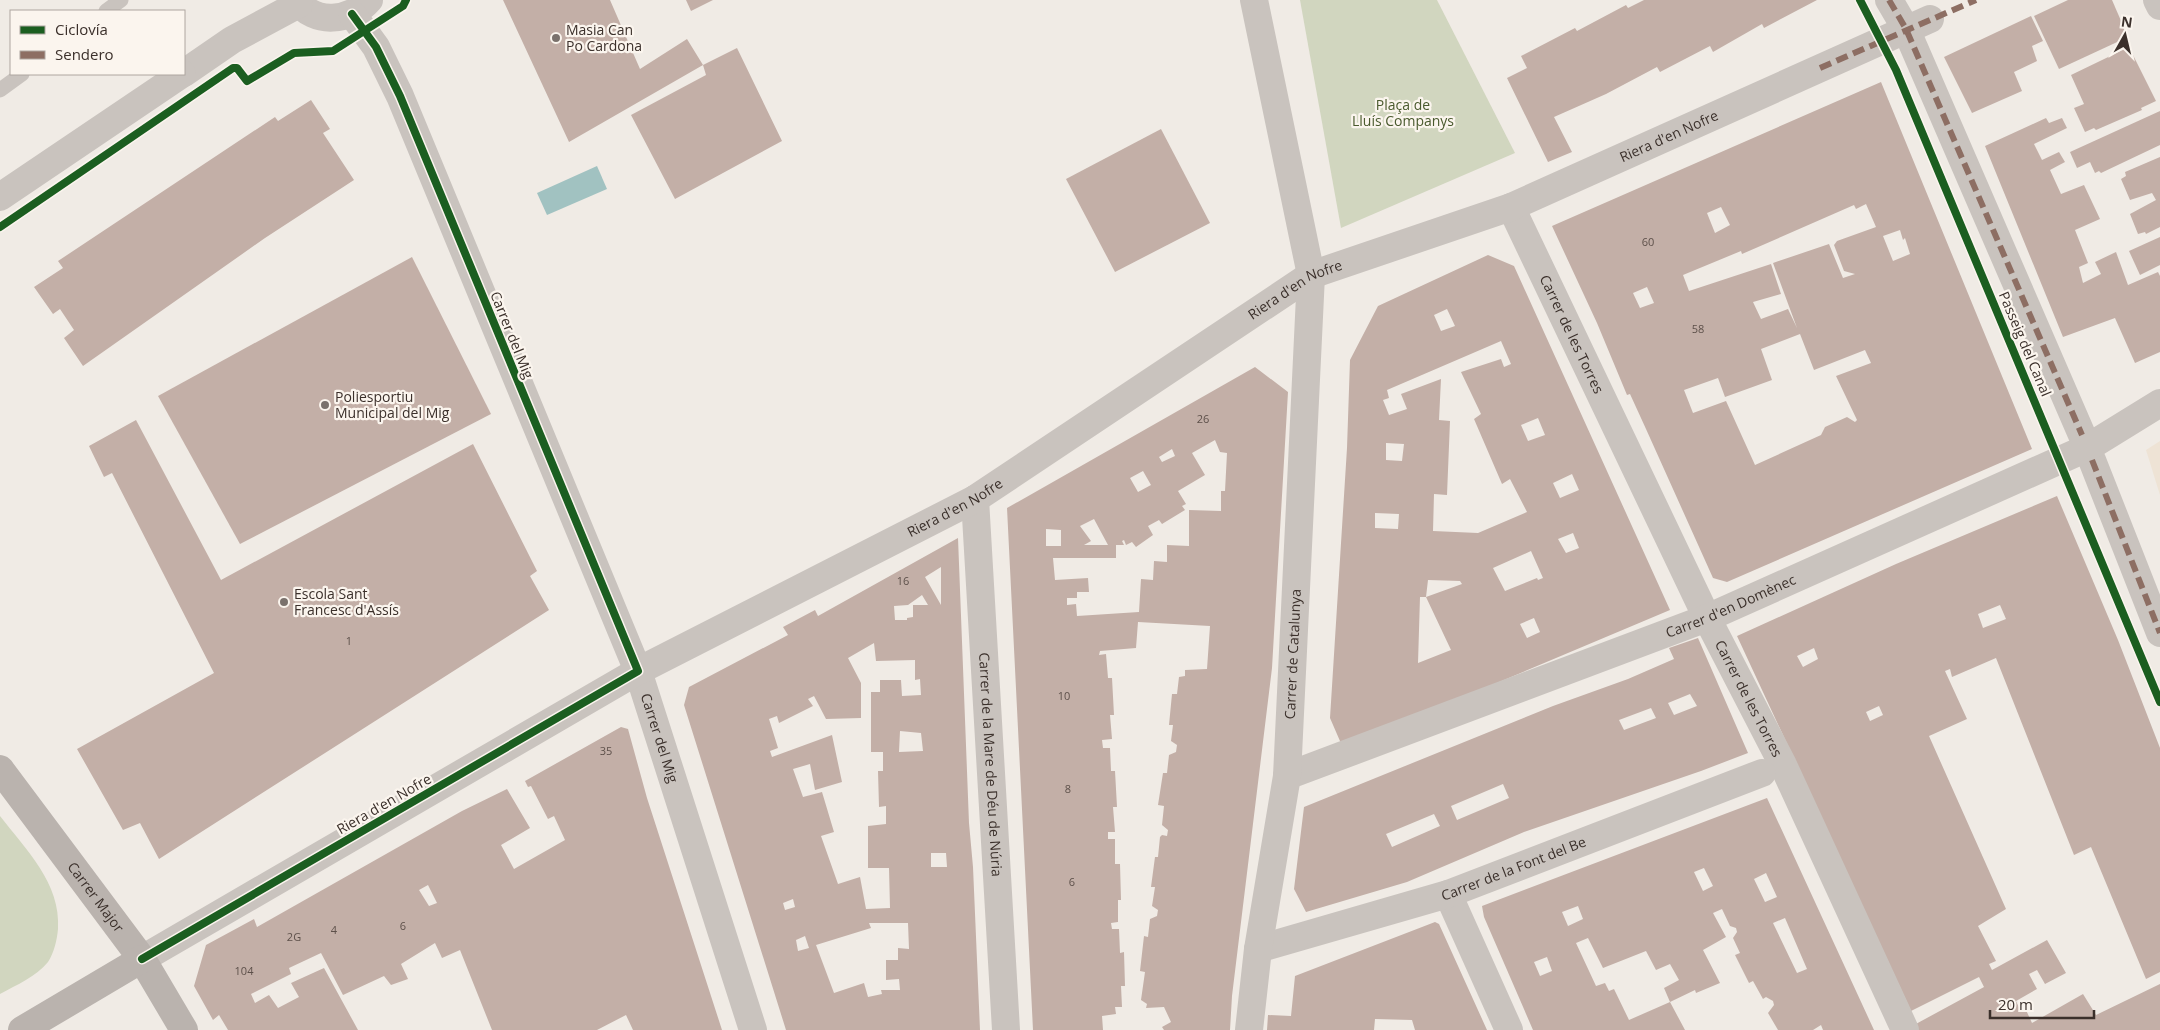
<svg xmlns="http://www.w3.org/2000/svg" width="2160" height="1030" viewBox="0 0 2160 1030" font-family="'Open Sans',sans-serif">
  <rect width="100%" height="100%" fill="#f0ebe5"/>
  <g fill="#d1d6bf">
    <polygon points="1300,0 1437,0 1515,153 1341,228"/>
    <path d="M0,816C26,850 61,883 58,929C57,940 54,953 48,962C36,977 16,985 0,994Z"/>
  </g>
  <polygon fill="#eee3d5" points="2160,441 2160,495 2146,450"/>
  <polygon fill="#a1c2c1" points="597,166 607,189 547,215 537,193"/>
  <g fill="#c3afa7" fill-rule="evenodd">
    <polygon points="503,0 610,0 640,69 687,39 703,65 569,142"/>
    <polygon points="686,0 713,0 691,11"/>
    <polygon points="1644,0 1817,0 1764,28 1762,24 1713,52 1710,46 1660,72 1657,67 1606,94 1554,117 1572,152 1548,162 1507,78 1527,68 1521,56 1575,28 1577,31 1626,5 1628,8"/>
    <polygon points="2068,0 2112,0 2128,37 2059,69 2034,16"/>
    <polygon points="2031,16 2043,41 2032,46 2037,61 2014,72 2022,91 1972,113 1944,57"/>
    <polygon points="2129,47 2156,101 2141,108 2142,110 2096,130 2094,128 2085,132 2074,108 2084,104 2071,75"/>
    <polygon points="737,48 782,141 675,199 631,115 706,75 703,65"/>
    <path d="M1881,82L2032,449L1727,582L1713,578L1646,429L1630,394L1627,395L1597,323L1552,226ZM1866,204L1876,227L1837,241L1834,245L1844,271L1855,274L1843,278L1829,244L1773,263L1797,328L1788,309L1761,319L1753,302L1781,294L1771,264L1689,291L1683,275L1741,251L1742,254L1854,205L1856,209ZM1721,207L1730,225L1715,233L1707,213ZM1900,230L1903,240L1905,238L1910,254L1893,261L1883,236ZM1647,287L1654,303L1640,308L1633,293ZM1800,334L1814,370L1865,350L1871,363L1836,376L1857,420L1855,422L1847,417L1825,427L1821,435L1755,465L1726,401L1693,413L1684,390L1718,378L1725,397L1772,380L1761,349Z"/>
    <polygon points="311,100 330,129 323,133 354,180 265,238 83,366 64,338 74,330 60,309 53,314 34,287 63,268 58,261 275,117 278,121"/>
    <polygon points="2160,111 2160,145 2101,173 2099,171 2095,173 2090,162 2077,168 2070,152"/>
    <polygon points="2046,118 2049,123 2062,118 2067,128 2034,144 2042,160 2059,152 2065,162 2050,170 2061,194 2084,185 2100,219 2075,230 2088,263 2079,267 2083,283 2101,274 2095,262 2116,252 2128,285 2158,272 2160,276 2160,352 2135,363 2115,318 2063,337 1985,146"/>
    <polygon points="1161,129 1210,223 1115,272 1066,179"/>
    <polygon points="2160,157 2160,227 2146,234 2145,232 2138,234 2130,214 2156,200 2152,193 2130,200 2121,179 2126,176 2125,172"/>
    <polygon points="2160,237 2160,265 2140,275 2129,251"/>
    <path d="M1488,255L1514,266L1670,610L1343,748L1330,718L1347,448L1350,360L1378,306ZM1447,309L1455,326L1441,331L1434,315ZM1501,341L1511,364L1504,367L1501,359L1461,372L1481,414L1474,419L1502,484L1510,479L1527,512L1478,533L1433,531L1434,494L1447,495L1450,421L1439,420L1441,379L1401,394L1407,409L1389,415L1383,400L1389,398L1387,390ZM1538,418L1545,435L1528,441L1521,425ZM1386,443L1404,444L1402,461L1386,460ZM1572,474L1579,490L1560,498L1553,483ZM1375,513L1399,514L1398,529L1375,528ZM1573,533L1579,548L1566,553L1558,539ZM1531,551L1543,578L1538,580L1537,578L1505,591L1493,568ZM1428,580L1460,581L1462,584L1426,597L1451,650L1418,663L1420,597H1426ZM1534,618L1540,632L1527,638L1520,624Z"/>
    <polygon points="412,257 491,414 240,544 158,396"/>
    <path d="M1255,367L1288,392L1272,668L1232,996L1230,1030H1164L1162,1027L1171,1022L1164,1007L1146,1008L1147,1004L1141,1000L1145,972L1140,971L1144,936L1148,937L1150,919L1157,916L1158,910L1152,906L1155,887H1151L1155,857H1158L1160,837L1162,835L1167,836L1168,830L1162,825L1164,806L1158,805L1163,773H1167L1169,755L1176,752L1177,745L1171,741L1173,725H1169L1172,694H1177L1179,677L1185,676V670L1207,669L1210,626L1138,622L1136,648L1100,651L1099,655L1106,654L1108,678H1112L1114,715H1110L1112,739L1102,740L1103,748H1110L1111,771H1115L1117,807H1113L1115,832H1108V839H1115V864H1120L1121,900H1118V922L1111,923L1112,929H1119L1120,953L1124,952L1125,986H1121L1122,1007H1115L1116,1014L1102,1016L1103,1030H1033L1007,508ZM1215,440L1220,452L1227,453L1225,491H1221V511L1189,510V546L1167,545V562L1154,561L1153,580L1141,579L1139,612L1077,616L1076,604L1067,605V598H1077V592H1089L1088,578L1055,580L1053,558H1116V545H1124L1122,541L1124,540L1126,545L1132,542L1136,547L1153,535L1148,526L1159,520L1162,524L1185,510L1182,506L1186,504L1178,491L1205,475L1192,453ZM1172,449L1175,456L1162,462L1159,457ZM1143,471L1151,485L1138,492L1130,478ZM1094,519L1108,545H1084L1091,541L1080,526ZM1046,529L1061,530V546H1046Z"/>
    <polygon points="136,420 221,580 473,444 537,571 530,576 549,610 159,859 140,823 123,830 77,749 214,673 112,473 104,477 89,446"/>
    <path d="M2057,496L2118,640L2160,748V972L2146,979L2091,847L2074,855L1996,658L1952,677L1950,669L1945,671L1967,719L1929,736L2006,909L1978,926L1996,961L1989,964L1992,970L2047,940L2066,973L2045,984L2037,970L2029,974L2037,989L2016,1001L2021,1012L2026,1010L2032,1023L2083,994L2096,1015L2160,984V1030H1917L1914,1025L1984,987L1979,977L1911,1011L1737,636L1896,564ZM2000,605L2006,619L1983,628L1978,614ZM1814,648L1818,659L1803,667L1797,656ZM1879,706L1883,715L1870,721L1866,712Z"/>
    <path d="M958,538L969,823L973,867L980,1030H786L684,705L689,687L788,635L783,627L815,610L818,616ZM941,567V605L925,577ZM922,595L928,605H913V617L907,618V620H895L894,606L908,605ZM874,643L876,661L915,660V680L920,679L921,695L902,696L901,680H880V692H871V752H883V771H878L879,807L886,806V824L868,826V868H889L890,908L866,909L860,877L838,884L821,836L834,832L822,792L803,797L793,769L810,764L815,790L842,782L832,735L772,757L770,751L778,748L769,719L777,716L779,723L813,706L808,699L814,696L826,719L861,718V683L848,658ZM900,731L921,733L923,751L899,752ZM931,853H946L947,867H931ZM793,899L795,907L785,910L783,903ZM869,923H908L909,949L898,948V960H886V980L899,979L900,990H881L882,994L868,997L864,983L834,993L816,945L871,928ZM805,936L809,948L798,951L796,940Z"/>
    <path d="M1698,638L1748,753L1701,771L1524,832L1407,882L1306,912L1294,889L1304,807L1553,706L1628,679L1674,659L1669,648ZM1690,694L1697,706L1674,715L1668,703ZM1651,708L1656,718L1624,730L1619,720ZM1503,784L1509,798L1457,820L1451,806ZM1434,814L1440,826L1392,847L1386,834Z"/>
    <path d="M621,727L628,729L647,798L722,1030H633L626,1015L597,1030H492L460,950L442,958L435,943L401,964L408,979L391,985L384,976L343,995L321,953L289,968L291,974L251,994L255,1003L269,995L278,1008L299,997L291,983L324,968L358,1030H228L219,1015L213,1020L194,986L206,945L254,919L257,927L462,811L507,789L530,828L501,845L514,869L565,840L554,816L548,819L531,786L528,787L525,781ZM428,885L437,903L429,906L419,890Z"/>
    <path d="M1767,798L1874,1030H1823L1821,1025L1813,1030H1778L1768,1013L1774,1005L1773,1001L1766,997L1763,999L1753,981L1749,983L1735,955L1740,953L1733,938L1737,932L1736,928L1730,926L1722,909L1713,913L1726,937L1703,950L1720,983L1696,993L1695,990L1670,1002L1664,988L1679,980L1670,964L1656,970L1646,951L1603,968L1588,938L1576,943L1596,986L1605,983L1609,991L1614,989L1629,1020L1670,1002L1685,1030H1533L1484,917L1482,906ZM1704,868L1713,886L1703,891L1694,872ZM1766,873L1777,897L1765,902L1754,879ZM1578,906L1583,919L1568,926L1562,912ZM1785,918L1807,969L1797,973L1773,923ZM1547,957L1552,971L1540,976L1534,962Z"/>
    <polygon points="1435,922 1439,924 1487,1030 1415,1030 1412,1020 1375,1019 1374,1030 1267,1030 1268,1015 1291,1016 1295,976"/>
  </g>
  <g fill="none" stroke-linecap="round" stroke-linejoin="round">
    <g stroke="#c9c3be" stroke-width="15">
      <polyline points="106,11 121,0"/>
      <polyline points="0,90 22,74"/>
    </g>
    <g stroke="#c9c3be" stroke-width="28">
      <path d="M297,0C314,26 351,21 369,0"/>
      <polyline points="1889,0 1906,29 2082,435"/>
      <polyline points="2157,0 2160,6"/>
      <path id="s1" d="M352,14L376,47L400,96L638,671L753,1030"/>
      <polyline points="184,73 232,40 299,4"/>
      <polyline points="0,197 182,74"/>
      <path id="s2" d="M1511,207L1707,618L1783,765L1905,1030"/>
      <polyline points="2092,460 2160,633"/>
      <path id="s3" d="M975,499L1006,1030"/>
      <path id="s4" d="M1287,776L1707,618L2087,448L2160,403"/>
      <polyline points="1448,894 1509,1030"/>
      <path id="s5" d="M1258,949L1448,894L1762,773"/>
      <path id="s6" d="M142,959L638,671L975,499L1311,275L1511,207L1930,19"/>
      <path id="s7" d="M1249,1030L1258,949L1287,776L1311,275L1254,0"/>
    </g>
    <g stroke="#bab3ae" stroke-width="28">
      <path id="s8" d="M0,769L142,959L184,1030"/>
      <polyline points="22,1030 142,959"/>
    </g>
    <g stroke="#8d6e63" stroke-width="6" stroke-dasharray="12 6" stroke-linecap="butt">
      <polyline points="1889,0 1906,29 2082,435"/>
      <polyline points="1820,68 1976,0"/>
      <polyline points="2092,460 2160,633"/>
    </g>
    <g stroke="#fbf5ee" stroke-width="11">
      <g id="cycleway">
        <polyline points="1860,0 1896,70 2160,702"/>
        <polyline points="0,227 233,68 237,68 247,81 294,53 333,51 403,6 406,0"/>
        <polyline points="142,959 638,671 400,96 376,47 352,14"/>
      </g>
    </g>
    <use href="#cycleway" stroke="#1b5e20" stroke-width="8"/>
  </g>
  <g fill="#7a716c" stroke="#fbf5ee" stroke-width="2">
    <circle cx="556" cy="38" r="5"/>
    <circle cx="325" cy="405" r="5"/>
    <circle cx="284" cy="602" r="5"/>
  </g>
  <g text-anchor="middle" stroke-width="4.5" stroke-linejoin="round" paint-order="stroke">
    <g font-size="11" fill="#5d504a">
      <text x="1648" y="246">60</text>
      <text x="1698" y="333">58</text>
      <text x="1203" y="423">26</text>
      <text x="903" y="585">16</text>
      <text x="349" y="645">1</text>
      <text x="1064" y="700">10</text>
      <text x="606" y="755">35</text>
      <text x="1068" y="793">8</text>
      <text x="1072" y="886">6</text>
      <text x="403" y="930">6</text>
      <text x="334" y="934">4</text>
      <text x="294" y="941">2G</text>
      <text x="244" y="975">104</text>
    </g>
    <g font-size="14" fill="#3b302b" stroke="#fbf5ee" text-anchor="start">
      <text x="566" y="35">Masia Can<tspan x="566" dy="16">Po Cardona</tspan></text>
      <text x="335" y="402">Poliesportiu<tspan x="335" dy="16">Municipal del Mig</tspan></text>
      <text x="294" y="599">Escola Sant<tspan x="294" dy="16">Francesc d'Assís</tspan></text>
    </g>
    <g font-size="14" fill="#4a5a2e" stroke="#fbf5ee">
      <text x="1403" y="110">Plaça de<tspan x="1403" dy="16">Lluís Companys</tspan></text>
    </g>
    <g font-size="14" fill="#3b302b" stroke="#fbf5ee">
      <text dy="5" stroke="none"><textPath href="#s6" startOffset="1740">Riera d'en Nofre</textPath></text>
      <text dy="5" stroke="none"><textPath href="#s6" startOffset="1335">Riera d'en Nofre</textPath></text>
      <text dy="5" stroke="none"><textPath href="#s2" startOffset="141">Carrer de les Torres</textPath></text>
      <text transform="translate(512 335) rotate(68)" y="5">Carrer del Mig</text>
      <text transform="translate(2025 344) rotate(67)" y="5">Passeig del Canal</text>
      <text dy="5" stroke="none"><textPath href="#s6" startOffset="930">Riera d'en Nofre</textPath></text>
      <text dy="5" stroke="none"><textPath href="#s4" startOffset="475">Carrer d'en Domènec</textPath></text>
      <text dy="5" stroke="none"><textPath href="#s7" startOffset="379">Carrer de Catalunya</textPath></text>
      <text dy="5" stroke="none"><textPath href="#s2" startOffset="546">Carrer de les Torres</textPath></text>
      <text dy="5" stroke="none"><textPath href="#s1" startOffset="788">Carrer del Mig</textPath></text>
      <text dy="5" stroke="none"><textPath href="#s3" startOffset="266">Carrer de la Mare de Déu de Núria</textPath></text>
      <text transform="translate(384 804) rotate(-30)" y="5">Riera d'en Nofre</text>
      <text dy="5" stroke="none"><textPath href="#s5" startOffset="268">Carrer de la Font del Be</textPath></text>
      <text dy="5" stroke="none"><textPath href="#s8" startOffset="160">Carrer Major</textPath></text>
    </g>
  </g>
  <rect x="10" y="10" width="175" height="65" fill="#fbf5ee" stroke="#aea6a0"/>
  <rect x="20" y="26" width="25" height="8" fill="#1b5e20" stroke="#aea6a0"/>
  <text x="55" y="35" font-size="15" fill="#3b302b">Ciclovía</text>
  <rect x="20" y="51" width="25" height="8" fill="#8d6e63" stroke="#aea6a0"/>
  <text x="55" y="60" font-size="15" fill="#3b302b">Sendero</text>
  <g transform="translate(2125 35) rotate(8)" stroke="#fbf5ee" stroke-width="4" paint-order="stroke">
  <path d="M0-4L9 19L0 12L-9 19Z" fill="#3b302b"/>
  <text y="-8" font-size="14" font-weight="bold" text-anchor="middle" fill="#3b302b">N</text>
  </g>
  <path d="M1990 1010v8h104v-8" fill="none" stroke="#3b302b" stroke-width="2.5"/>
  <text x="1998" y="1010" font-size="15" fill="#3b302b" stroke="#fbf5ee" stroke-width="4" paint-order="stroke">20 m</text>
</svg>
